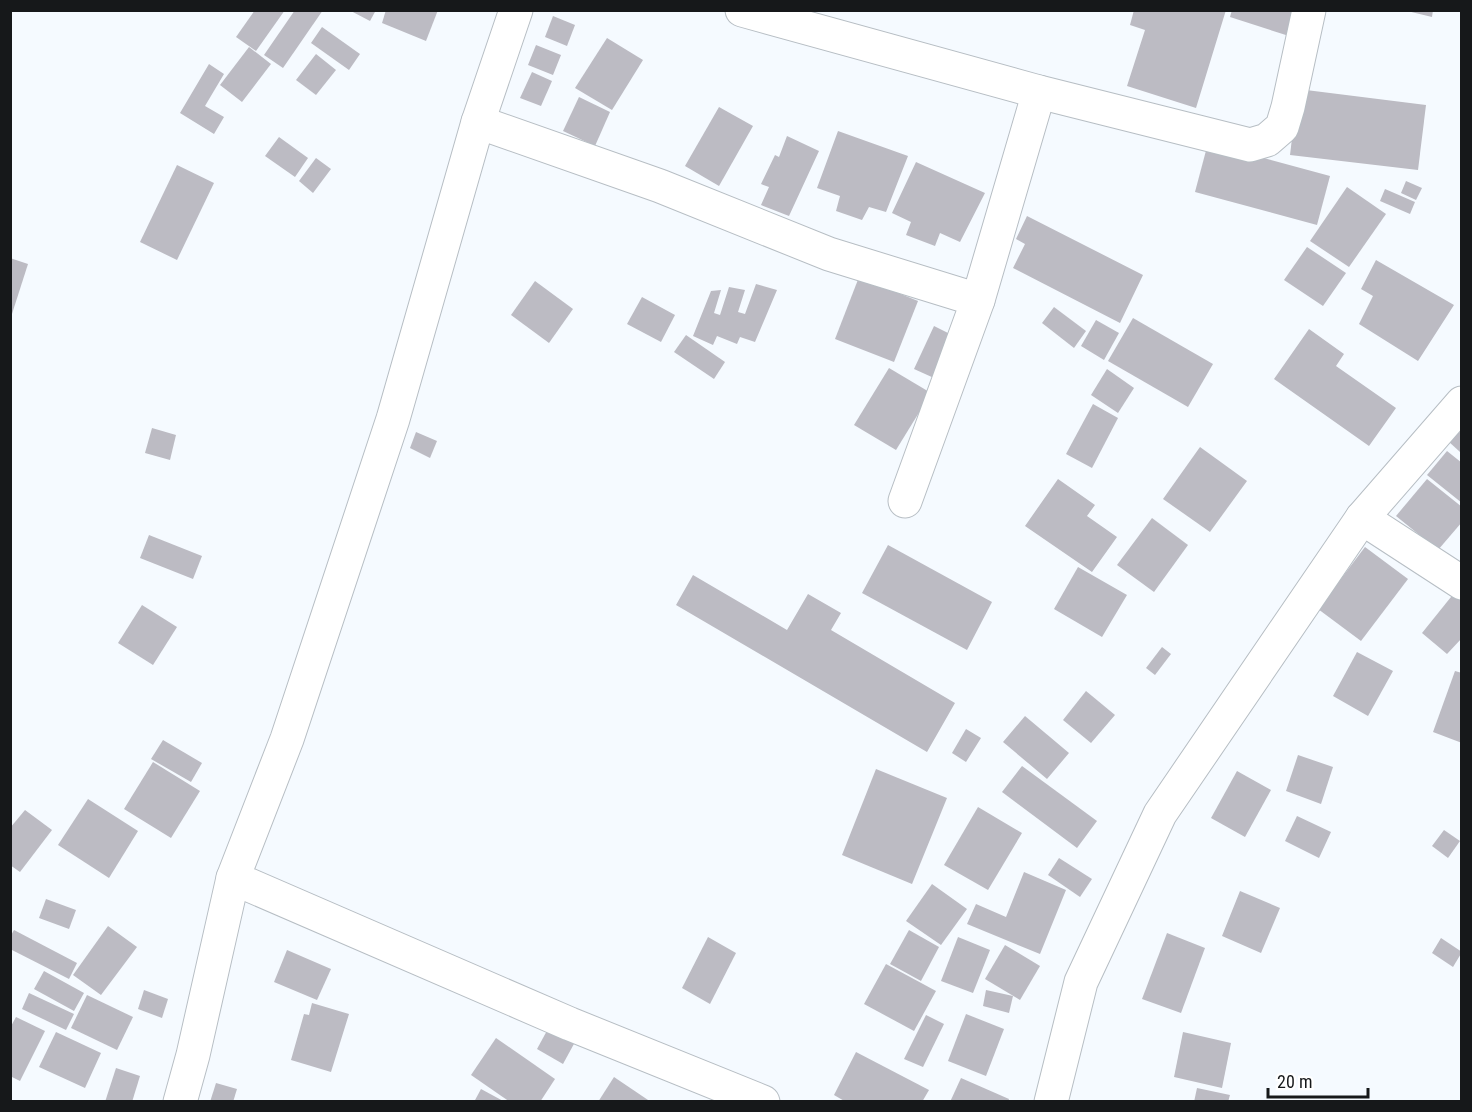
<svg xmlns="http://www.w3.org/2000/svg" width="1472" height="1112" viewBox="0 0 1472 1112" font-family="'Roboto Condensed',sans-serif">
  <rect width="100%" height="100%" fill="#f5faff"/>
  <g fill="#bcbbc3">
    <polygon points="255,10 285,10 256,51 236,37"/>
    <polygon points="295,10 323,10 283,68 264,55"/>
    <polygon points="349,10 376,10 370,21"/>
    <polygon points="386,10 438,10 426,41 382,23"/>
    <polygon points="1134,10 1226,10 1196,108 1127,86 1145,30 1130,25"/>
    <polygon points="1232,10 1297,10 1289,36 1230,17"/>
    <polygon points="1403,10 1433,10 1432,17"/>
    <polygon points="553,16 575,25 567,46 545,37"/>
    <polygon points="322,27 360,54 349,70 311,43"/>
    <polygon points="607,38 643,60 612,110 575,88"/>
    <polygon points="536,45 561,55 553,75 528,65"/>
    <polygon points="249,47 271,64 242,102 220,85"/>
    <polygon points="316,54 336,70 316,95 296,80"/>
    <polygon points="209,64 224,74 205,106 224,117 214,134 180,113"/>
    <polygon points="532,72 552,81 541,106 520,98"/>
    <polygon points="1298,89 1426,105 1418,170 1290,155"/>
    <polygon points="579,97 610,112 595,146 563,131"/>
    <polygon points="719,107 753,126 719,186 685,166"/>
    <polygon points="838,131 908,156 886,212 869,207 862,220 836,211 840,196 817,188"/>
    <polygon points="787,136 819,151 789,216 761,205 769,187 761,184 775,155 779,157"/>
    <polygon points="279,137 308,158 295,177 265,156"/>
    <polygon points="1208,143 1330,176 1317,225 1195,192"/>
    <polygon points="316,158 331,169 313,193 299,181"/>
    <polygon points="916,162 985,193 960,242 940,233 935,246 906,235 911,222 892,213"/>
    <polygon points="177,165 214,183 177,260 140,242"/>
    <polygon points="1406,181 1422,188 1416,200 1401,193"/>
    <polygon points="1347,187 1386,214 1349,267 1310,241"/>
    <polygon points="1385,189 1415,202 1410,214 1380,201"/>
    <polygon points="1027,216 1143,275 1120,323 1013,268 1025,244 1016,239"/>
    <polygon points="1307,247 1346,273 1323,306 1284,280"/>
    <polygon points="10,258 28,264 11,317 10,317"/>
    <polygon points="1376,260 1454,305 1418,361 1359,324 1373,296 1361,289"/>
    <polygon points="859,277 918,301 894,362 835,339"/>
    <polygon points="535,281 573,309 549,343 511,315"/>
    <polygon points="756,284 777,290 755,342 740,337 737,344 717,336 713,345 693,336 711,291 721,290 714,313 720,315 729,287 745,290 738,312 745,314"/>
    <polygon points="642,297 675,315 661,342 627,324"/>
    <polygon points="1054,307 1086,331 1074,348 1042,323"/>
    <polygon points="1133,318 1213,364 1188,407 1108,361"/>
    <polygon points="1096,320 1119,333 1104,360 1081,346"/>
    <polygon points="934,326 954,336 934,378 914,369"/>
    <polygon points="1309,329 1344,354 1336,366 1396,408 1369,446 1274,379"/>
    <polygon points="686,335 725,362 714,379 674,352"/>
    <polygon points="889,368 931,393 896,450 854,425"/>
    <polygon points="1107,369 1134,388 1118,413 1091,395"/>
    <polygon points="1093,404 1118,418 1092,468 1066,454"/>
    <polygon points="152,428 176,435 170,460 145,453"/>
    <polygon points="1457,430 1462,434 1460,452 1448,441"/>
    <polygon points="416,432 437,441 430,458 410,448"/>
    <polygon points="1200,447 1247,481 1210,532 1163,499"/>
    <polygon points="1447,451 1462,463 1462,503 1427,475"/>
    <polygon points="1058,479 1095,505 1087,516 1117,537 1092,572 1025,526"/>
    <polygon points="1427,479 1462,507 1462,522 1438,550 1396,516"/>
    <polygon points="1152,518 1188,545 1154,592 1117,565"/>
    <polygon points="149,535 202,556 193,579 140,558"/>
    <polygon points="888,545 992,602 967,650 862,593"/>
    <polygon points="1365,547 1408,579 1361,641 1318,609"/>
    <polygon points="1078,567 1127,595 1102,637 1054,609"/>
    <polygon points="693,575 787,630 808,594 841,613 831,630 955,703 927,752 676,605"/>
    <polygon points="1455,592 1462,598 1462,638 1447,654 1422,633"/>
    <polygon points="142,605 177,627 153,665 118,643"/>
    <polygon points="1162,647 1171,654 1155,675 1146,668"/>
    <polygon points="1357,652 1393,671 1368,716 1333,696"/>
    <polygon points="1455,671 1462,673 1462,743 1433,732"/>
    <polygon points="1086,691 1115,715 1091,743 1063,720"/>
    <polygon points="1025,716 1069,753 1047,779 1003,742"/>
    <polygon points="966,729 981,738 966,762 952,753"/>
    <polygon points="163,740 202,763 191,782 151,759"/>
    <polygon points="1298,755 1333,767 1321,804 1286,791"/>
    <polygon points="153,762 200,791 171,838 124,809"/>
    <polygon points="1022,766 1097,821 1077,848 1002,792"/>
    <polygon points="876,769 947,798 912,884 842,855"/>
    <polygon points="1237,771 1271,790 1245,837 1211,818"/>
    <polygon points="88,799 138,831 109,878 58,845"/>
    <polygon points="978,807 1022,833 988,890 944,865"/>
    <polygon points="25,810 52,830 20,872 10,865 10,828"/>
    <polygon points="1297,816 1331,832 1319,858 1285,841"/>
    <polygon points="1444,830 1460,841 1448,858 1432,846"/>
    <polygon points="1059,858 1092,879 1080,897 1048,875"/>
    <polygon points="1024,872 1066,890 1040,954 967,924 976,904 1006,917"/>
    <polygon points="932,884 967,909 941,945 906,921"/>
    <polygon points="1240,891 1280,908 1261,953 1222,936"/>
    <polygon points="46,899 76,910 69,929 39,918"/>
    <polygon points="108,926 137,947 101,995 73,975"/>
    <polygon points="14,930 77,963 69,979 10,949 10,937"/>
    <polygon points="909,930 939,947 921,981 890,964"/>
    <polygon points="1167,933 1205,948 1181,1013 1142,999"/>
    <polygon points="708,937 736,953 710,1004 682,988"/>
    <polygon points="958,937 990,950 973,993 941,981"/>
    <polygon points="1441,938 1462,952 1453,967 1432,953"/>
    <polygon points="1005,945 1040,966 1020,1000 985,979"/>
    <polygon points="287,950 331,969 317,1000 274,982"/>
    <polygon points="886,964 936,991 914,1031 864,1004"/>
    <polygon points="44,971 84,993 74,1011 34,989"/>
    <polygon points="144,990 168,999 162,1018 138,1009"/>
    <polygon points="986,990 1013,996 1009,1013 983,1006"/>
    <polygon points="29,993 74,1014 66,1030 22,1009"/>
    <polygon points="87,995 133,1017 117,1050 71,1028"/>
    <polygon points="312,1003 349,1014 331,1072 291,1060 304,1014 309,1015"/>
    <polygon points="966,1014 1004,1029 986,1076 948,1061"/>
    <polygon points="926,1015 944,1024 923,1067 904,1059"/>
    <polygon points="16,1017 45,1031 20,1081 10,1076 10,1028"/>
    <polygon points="549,1027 575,1042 563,1064 537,1049"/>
    <polygon points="56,1032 101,1053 85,1088 39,1067"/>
    <polygon points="1183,1032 1231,1043 1222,1088 1174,1077"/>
    <polygon points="496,1038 555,1079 540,1102 510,1102 471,1075"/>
    <polygon points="856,1052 929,1090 922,1102 846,1102 834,1095"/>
    <polygon points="116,1068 140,1076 132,1102 105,1102"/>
    <polygon points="614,1077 651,1102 598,1102"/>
    <polygon points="961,1078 1009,1099 1008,1102 950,1102"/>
    <polygon points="216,1083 237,1089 233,1102 210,1102"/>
    <polygon points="1197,1088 1230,1095 1228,1102 1194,1102"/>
    <polygon points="481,1089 505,1102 474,1102"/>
  </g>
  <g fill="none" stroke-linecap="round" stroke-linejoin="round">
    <g stroke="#b7bec4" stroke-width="35">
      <g id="minor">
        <polyline points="742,10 1039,92 1250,145 1267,140 1282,127 1288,107 1309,10"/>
        <polyline points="478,122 660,186 829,254 978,300"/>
        <polyline points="905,501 978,300 1039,92"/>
        <polyline points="1362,518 1462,583"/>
        <polyline points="233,878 570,1024 763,1102"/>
        <polyline points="180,1102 193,1055 233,878 287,739 393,419 478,122 516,10"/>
        <polyline points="1051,1102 1081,982 1160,814 1362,518 1462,403"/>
      </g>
    </g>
    <use href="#minor" stroke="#fff" stroke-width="33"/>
  </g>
  <rect width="1472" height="1112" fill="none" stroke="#16181a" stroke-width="24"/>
  <path d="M1268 1088v9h100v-9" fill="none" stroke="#16181a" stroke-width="3"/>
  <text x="1277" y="1088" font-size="18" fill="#16181a" stroke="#ffffff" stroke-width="4.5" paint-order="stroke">20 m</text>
</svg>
